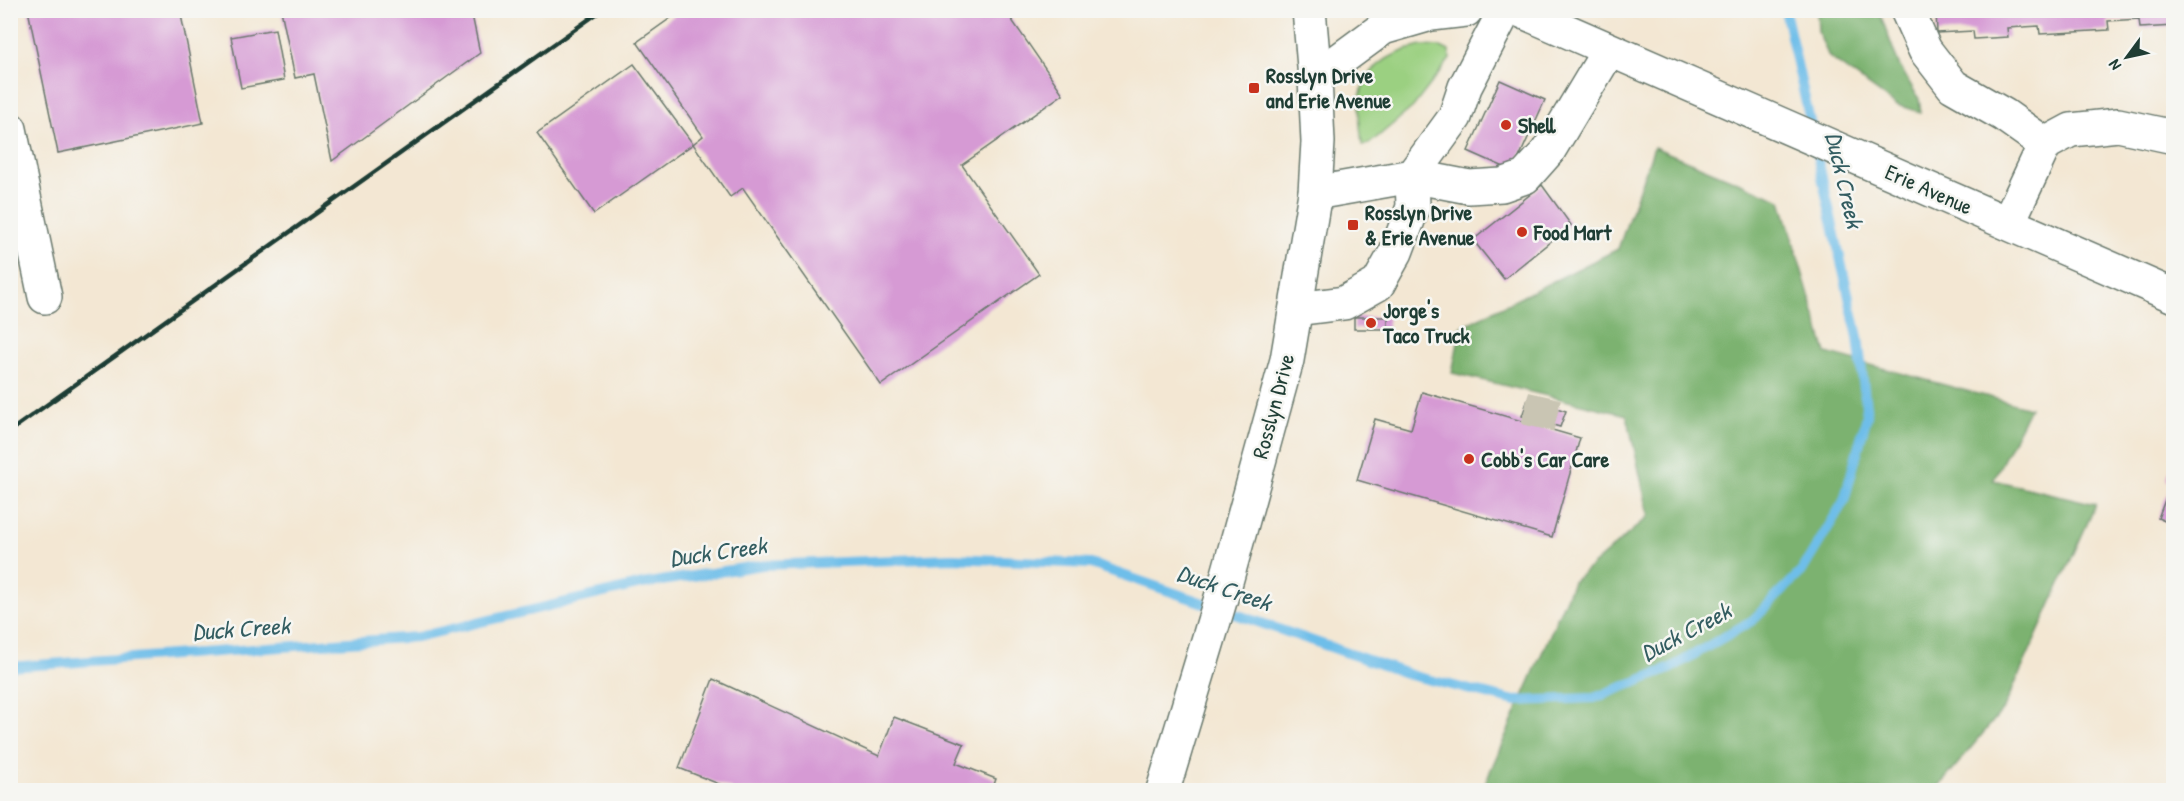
<svg xmlns="http://www.w3.org/2000/svg" width="2184" height="801" viewBox="0 0 2184 801" font-family="'Patrick Hand',sans-serif">
  <rect width="100%" height="100%" fill="#f6f6f2"/>
  <filter id="ink" filterUnits="userSpaceOnUse"><feTurbulence type="fractalNoise" baseFrequency=".0167" numOctaves="2"/><feDisplacementMap in="SourceGraphic" scale="12" xChannelSelector="R" yChannelSelector="G"/><feConvolveMatrix kernelMatrix="1 2 1 2 8 2 1 2 1" color-interpolation-filters="sRGB"/></filter>
  <filter id="wash" filterUnits="userSpaceOnUse"><feTurbulence type="fractalNoise" baseFrequency=".008" numOctaves="4" result="noise"/><feDisplacementMap in="SourceGraphic" scale="24" xChannelSelector="R" yChannelSelector="G"/><feGaussianBlur stdDeviation="1.35" result="paint"/><feColorMatrix in="noise" values="0 0 0 0 0 0 0 0 0 0 0 0 0 0 0 0 0 1.4 0 .05"/><feComposite in="paint" operator="in"/></filter>
  <g filter="url(#wash)">
    <rect width="100%" height="100%" fill="#f3e7d3"/>
    <path fill="#9bd081" stroke="#5d865a" stroke-width="1.5" d="M1421,46L1441,47L1449,51L1450,59L1413,107L1369,144L1362,145C1361,129 1357,112 1360,97C1366,65 1393,52 1421,46Z"/>
    <g fill="#7cb26f" stroke="#4e7852" stroke-width="1.5">
      <polygon points="1817,11 1879,11 1899,65 1919,99 1921,112 1896,105 1829,57 1818,32"/>
      <polygon points="1654,147 1781,200 1826,353 2030,408 1993,480 2096,504 2004,708 1936,790 1482,790 1573,582 1649,516 1627,415 1452,373 1461,327 1618,249"/>
    </g>
    <g fill="none" stroke-linecap="round" stroke-linejoin="round">
      <g stroke="#6ebee9" stroke-width="10">
        <polyline points="1785,10 1812,130"/>
        <polyline points="10,667 417,637 642,584 762,565 952,558 1091,564 1414,676 1515,701 1594,698 1669,669 1753,620 1802,571 1844,501 1867,416 1858,337 1815,146"/>
      </g>
    </g>
    <g id="blocks">
      <g fill="#d69ad4">
        <polygon points="28,10 180,10 203,123 58,153"/>
        <polygon points="281,10 471,10 480,53 332,161 314,74 295,78"/>
        <polygon points="682,10 1005,10 1063,94 962,165 1039,274 881,385 743,188 730,197 693,144 703,136 637,42"/>
        <polygon points="1936,10 2174,10 2174,26 2140,28 2139,19 2108,21 2109,30 2040,34 2039,26 2007,28 2008,37 1974,39 1973,31 1937,33"/>
        <polygon points="275,29 284,80 241,88 231,37"/>
        <polygon points="634,64 693,144 594,214 537,133"/>
        <polygon points="1500,80 1545,100 1513,171 1468,151"/>
        <polygon points="1542,185 1571,225 1504,279 1473,240"/>
        <rect x="1354" y="317" width="34" height="12"/>
        <polygon points="1422,392 1580,438 1552,537 1357,480 1375,419 1411,429"/>
        <polygon points="1528,399 1566,411 1560,427 1522,416"/>
        <polygon points="2174,461 2174,525 2158,518 2172,482 2166,479"/>
        <polygon points="713,679 879,756 894,717 964,744 956,763 996,779 992,790 734,790 679,768"/>
      </g>
    </g>
  </g>
  <g filter="url(#ink)">
    <use href="#blocks" fill-opacity="0" stroke="#69786c" stroke-width="1.5"/>
    <g fill="none" stroke-linecap="round" stroke-linejoin="round">
      <polyline stroke="#c9c5b3" stroke-width="33" stroke-dasharray="33 16" stroke-linecap="butt" points="1525,408 1564,417"/>
      <g stroke="#69786c" stroke-width="36">
        <g id="minor">
          <polyline points="1519,10 2174,296"/>
          <polyline points="1907,10 1925,50 1953,86 2004,115 2045,144"/>
          <polyline points="1315,78 1383,28 1431,14 1466,10"/>
          <polyline points="10,129 45,297"/>
          <polyline points="1315,193 1412,176 1455,117 1465,87 1505,10"/>
          <polyline points="2008,223 2045,144 2071,130 2118,125 2174,137"/>
          <polyline points="1296,309 1344,303 1378,284 1396,252 1413,207 1412,176 1469,187 1502,185 1525,177 1549,150 1609,50"/>
          <polyline points="1163,790 1227,578 1287,360 1315,193 1318,142 1315,78 1309,10"/>
        </g>
      </g>
      <use href="#minor" stroke="#fff" stroke-width="33"/>
      <polyline stroke="#1f3d34" stroke-width="4.5" points="10,431 602,10"/>
    </g>
  </g>
  <g fill="#c8321e" stroke="#f6f6f2" stroke-width="2">
    <rect x="1248" y="82" width="12" height="12" rx="3"/>
    <circle cx="1506" cy="125" r="6"/>
    <rect x="1347" y="219" width="12" height="12" rx="3"/>
    <circle cx="1522" cy="232" r="6"/>
    <circle cx="1371" cy="323" r="6"/>
    <circle cx="1469" cy="459" r="6"/>
  </g>
  <g text-anchor="middle" stroke-width="5" stroke-linejoin="round" paint-order="stroke">
    <g font-size="22" font-weight="bold" fill="#1f3d34" stroke="#f6f6f2" text-anchor="start">
      <text x="1266" y="83">Rosslyn Drive<tspan x="1266" dy="25">and Erie Avenue</tspan></text>
      <text x="1518" y="133">Shell</text>
      <text x="1365" y="220">Rosslyn Drive<tspan x="1365" dy="25">&amp; Erie Avenue</tspan></text>
      <text x="1534" y="240">Food Mart</text>
      <text x="1383" y="318">Jorge's<tspan x="1383" dy="25">Taco Truck</tspan></text>
      <text x="1481" y="467">Cobb's Car Care</text>
    </g>
    <g font-size="22" fill="#1f3d34" stroke="#f6f6f2">
      <text transform="translate(1929 189) rotate(24)" y="8">Erie Avenue</text>
      <text transform="translate(1273 406) rotate(-75)" y="8">Rosslyn Drive</text>
    </g>
    <g font-size="24" font-style="italic" fill="#335d61" stroke="#f6f6f2">
      <text transform="translate(1844 180) rotate(77)" y="8">Duck Creek</text>
      <text transform="translate(718 552) rotate(-8)" y="8">Duck Creek</text>
      <text transform="translate(1224 588) rotate(19)" y="8">Duck Creek</text>
      <text transform="translate(241 629) rotate(-4)" y="8">Duck Creek</text>
      <text transform="translate(1686 632) rotate(-28)" y="8">Duck Creek</text>
    </g>
  </g>
  <rect width="2184" height="801" fill="none" stroke="#f6f6f2" stroke-width="36"/>
  <g transform="translate(2127 57) rotate(237)" stroke="#f6f6f2" stroke-width="4.5" paint-order="stroke">
  <path d="M0-4.5L10 22L0 15L-10 22Z" fill="#1f3d34"/>
  <text y="-9" font-size="16" font-weight="bold" text-anchor="middle" fill="#1f3d34">N</text>
  </g>
</svg>
